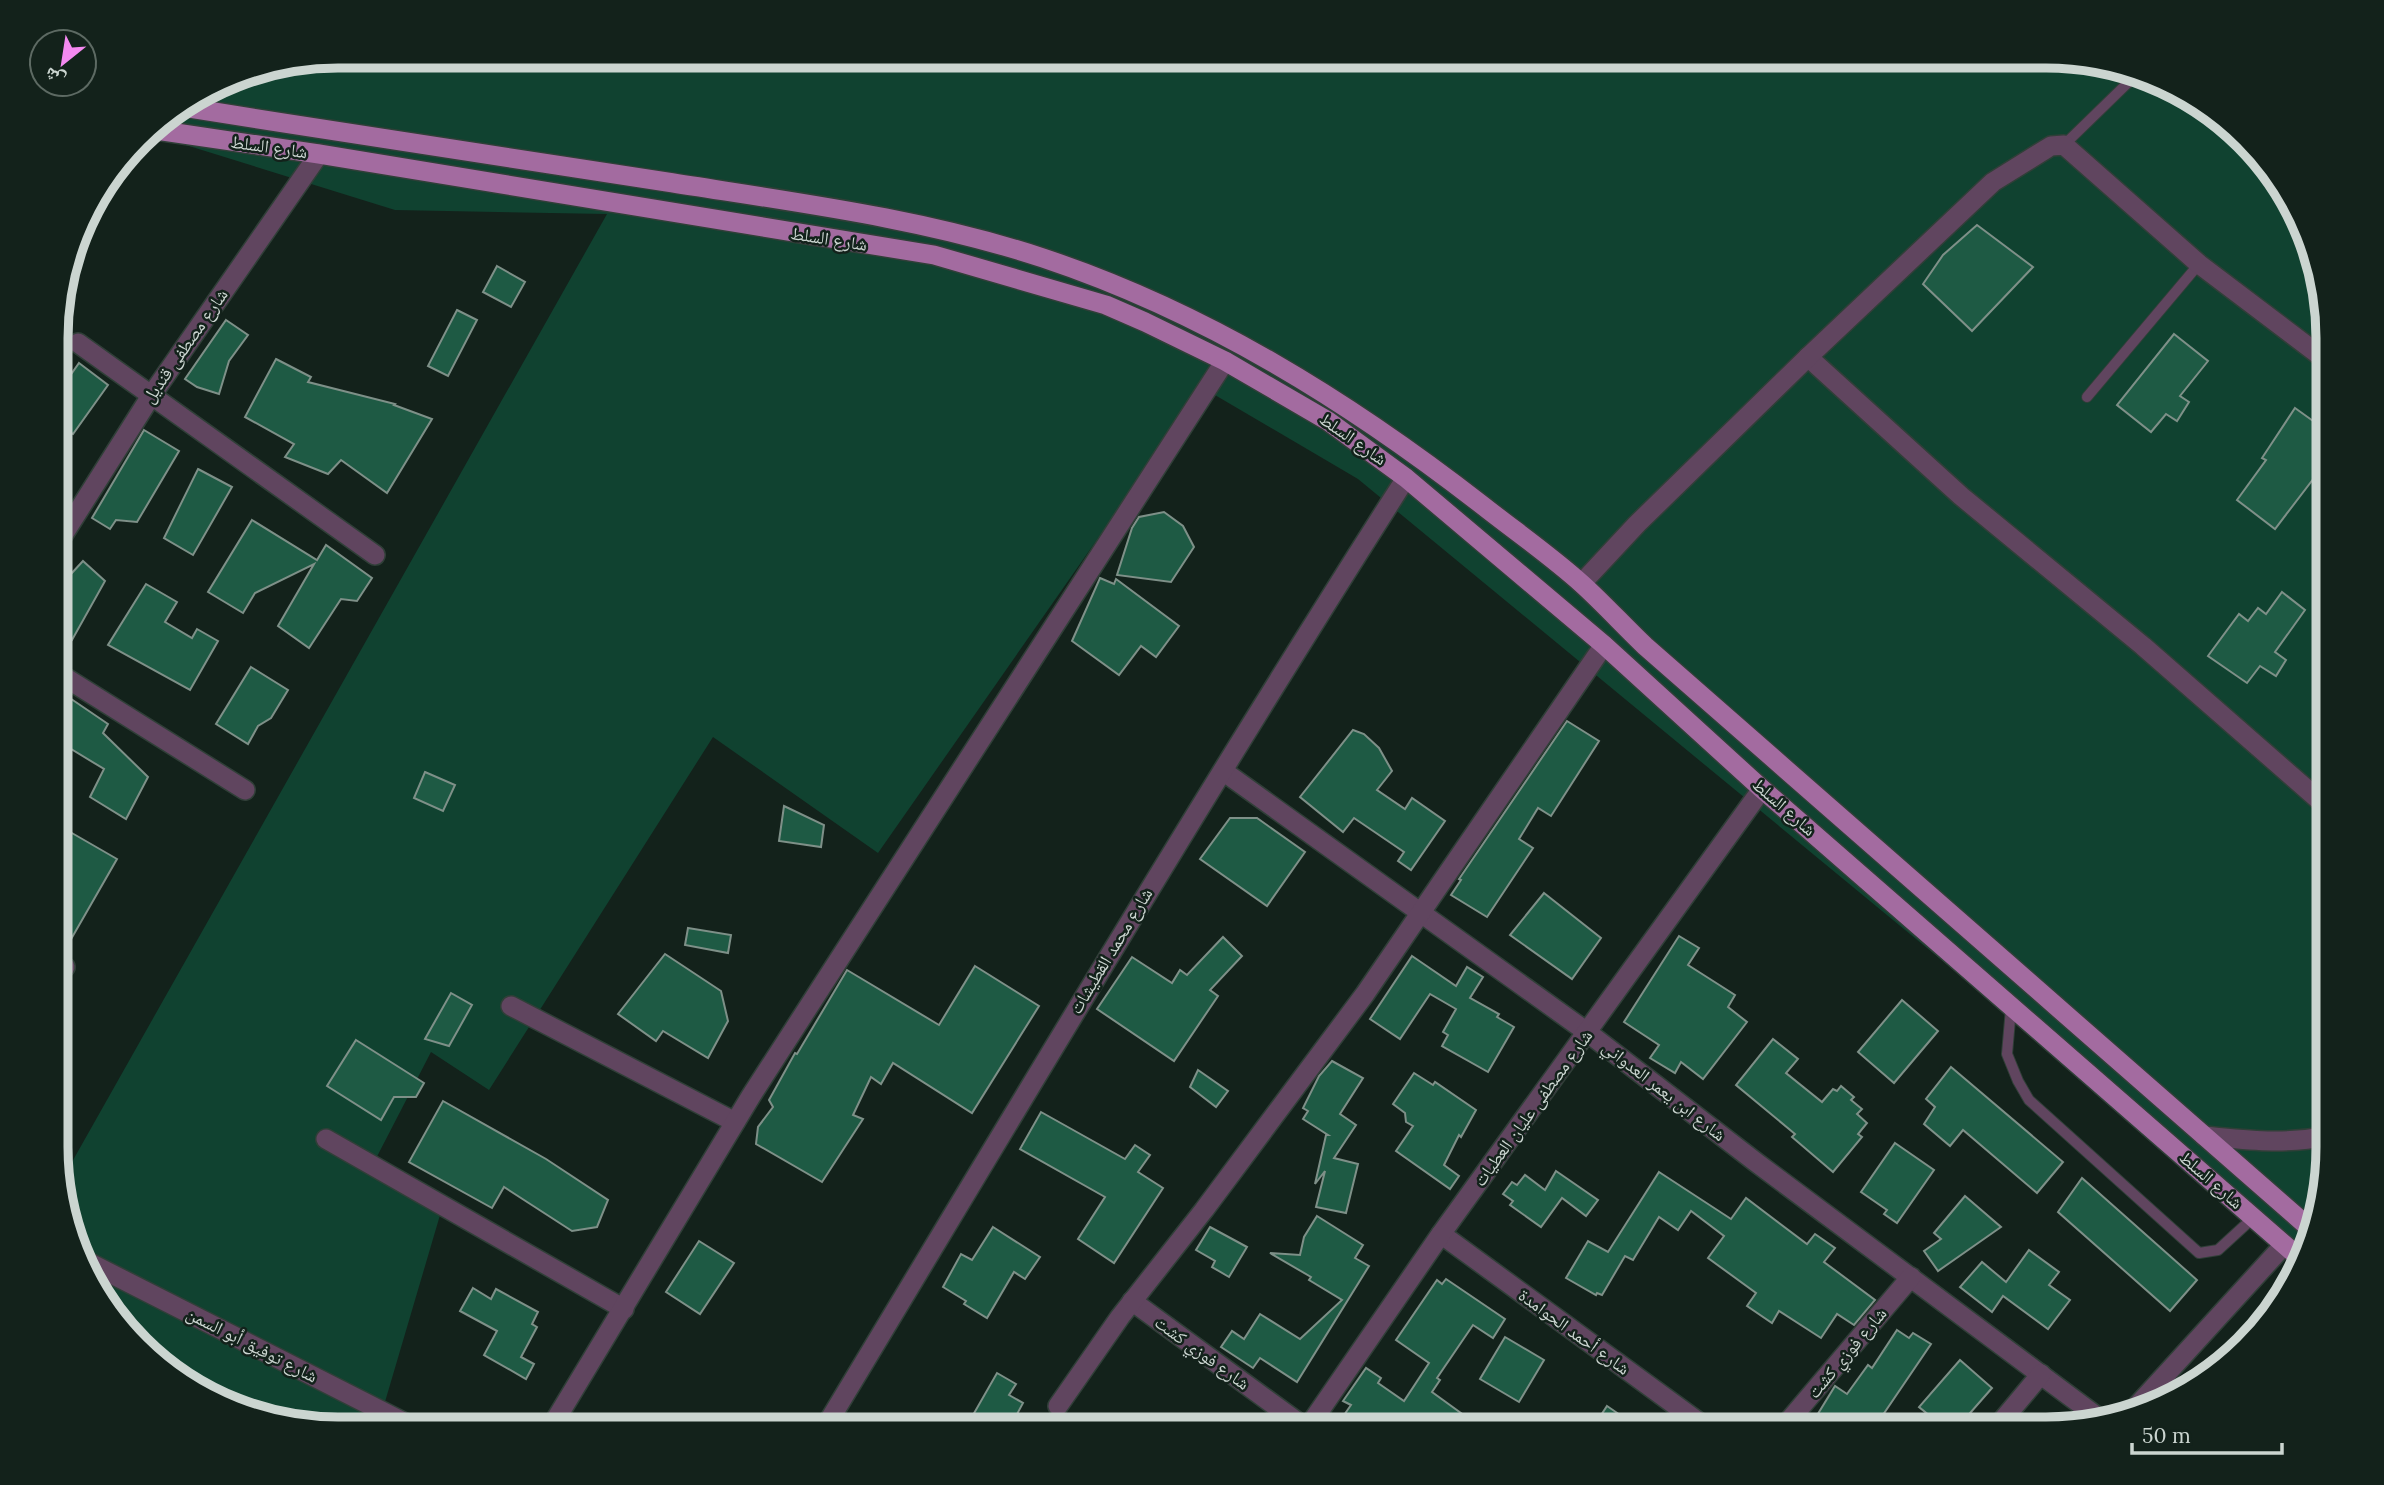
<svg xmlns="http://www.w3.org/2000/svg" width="2384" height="1485" viewBox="0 0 2384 1485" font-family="Lora,'Noto Naskh Arabic',serif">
  <rect width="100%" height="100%" fill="#13221b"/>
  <polygon fill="#104230" points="338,56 2046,56 2136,71 2202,103 2290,197 2327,320 2327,1165 2313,1237 2303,1258 1358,479 1203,388 878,853 713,737 489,1090 431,1052 369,1172 443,1205 377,1429 338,1429 248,1414 182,1382 103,1303 59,1185 607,214 395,210 147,133 152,126 230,77"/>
  <g fill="#1e5a44" stroke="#7e9088" stroke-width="2">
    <polygon points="1977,225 2033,267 1972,331 1923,284 1943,255"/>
    <polygon points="497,266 525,282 511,307 483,292"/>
    <polygon points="457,310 477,320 448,376 428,366"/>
    <polygon points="226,320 248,335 229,361 219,394 197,387 185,379"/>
    <polygon points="2174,334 2208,361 2180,396 2189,402 2177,421 2166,414 2151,432 2117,405"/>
    <polygon points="276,359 311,377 308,382 395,404 394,405 432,419 387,493 341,460 328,474 285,457 294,444 245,417"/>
    <polygon points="79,363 108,385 73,434 69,432 58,449 58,393"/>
    <polygon points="2295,408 2327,431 2327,461 2275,529 2237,500 2266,460 2262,458"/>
    <polygon points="144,430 179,451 137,522 116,520 110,529 92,518"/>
    <polygon points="198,469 232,487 193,555 164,538"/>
    <polygon points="1164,512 1183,526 1194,547 1171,582 1117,575 1132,528 1139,517"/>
    <polygon points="252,520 317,560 326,545 372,578 357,601 341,599 309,648 278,626 314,564 255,593 243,613 208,592"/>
    <polygon points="83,561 105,581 72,640 58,633 58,588"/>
    <polygon points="1100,578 1114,584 1116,579 1179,626 1156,657 1141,646 1119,675 1072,641"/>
    <polygon points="146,584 177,602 165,622 192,638 197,629 218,641 190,690 108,645"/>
    <polygon points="2282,592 2305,610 2275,652 2286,660 2276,676 2260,666 2247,683 2208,656 2239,614 2248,621 2258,608 2266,614"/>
    <polygon points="251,667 288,690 271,718 258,726 248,744 216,724"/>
    <polygon points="58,690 108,724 103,733 148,777 126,819 90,797 104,769 58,741"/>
    <polygon points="1567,721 1599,741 1551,816 1538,808 1519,839 1533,848 1487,917 1451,895 1461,880 1459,879"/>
    <polygon points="1353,730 1364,734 1379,748 1392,771 1377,790 1405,809 1412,798 1445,821 1411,870 1398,861 1404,852 1354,818 1343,832 1300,797"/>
    <polygon points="425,772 455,785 443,811 414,798"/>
    <polygon points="784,806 824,825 821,847 779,841"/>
    <polygon points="1230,818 1257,818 1305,852 1267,906 1200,859"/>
    <polygon points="58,825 117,859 70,941 58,935"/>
    <polygon points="1544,893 1601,938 1572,979 1510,935"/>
    <polygon points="688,928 731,935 728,953 685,945"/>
    <polygon points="1679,936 1699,948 1688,965 1735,995 1728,1007 1747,1022 1703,1079 1681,1062 1675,1073 1650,1058 1659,1045 1624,1022"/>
    <polygon points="1223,937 1242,956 1210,990 1218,996 1174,1061 1097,1009 1132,957 1172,983 1180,970 1187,975"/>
    <polygon points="665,954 721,991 728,1021 708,1058 663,1031 656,1041 618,1014"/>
    <polygon points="1412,956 1456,986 1467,967 1483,977 1470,998 1499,1014 1497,1017 1514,1027 1488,1072 1442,1046 1448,1035 1443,1032 1456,1009 1430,994 1400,1039 1370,1019"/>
    <polygon points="975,966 1039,1006 972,1113 893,1063 881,1084 871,1077 853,1115 863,1119 822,1182 756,1144 758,1127 773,1107 769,1100 795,1053 797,1054 847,970 939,1025"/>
    <polygon points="451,993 472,1005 449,1046 425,1039"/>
    <polygon points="1902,1000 1938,1031 1894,1083 1858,1052"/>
    <polygon points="1773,1039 1798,1059 1786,1073 1822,1102 1833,1089 1837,1091 1841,1086 1854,1097 1851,1100 1862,1109 1857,1114 1867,1123 1858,1134 1862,1137 1833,1172 1792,1137 1795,1134 1736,1085"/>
    <polygon points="356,1040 424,1083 416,1097 394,1097 381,1120 327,1086"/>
    <polygon points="1332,1061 1363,1078 1340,1114 1356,1125 1334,1158 1358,1164 1346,1213 1316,1207 1325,1171 1315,1184 1326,1135 1328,1135 1303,1119 1308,1111 1303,1108 1319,1076"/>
    <polygon points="1951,1067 2063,1162 2037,1193 1963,1130 1950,1146 1924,1124 1935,1107 1926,1099"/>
    <polygon points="1198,1070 1228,1091 1216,1107 1190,1087"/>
    <polygon points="1414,1073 1433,1085 1435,1082 1476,1110 1461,1137 1459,1135 1444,1165 1459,1176 1450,1189 1396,1151 1413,1126 1406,1122 1405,1113 1393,1104"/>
    <polygon points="443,1101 546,1159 608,1200 597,1227 572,1231 504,1187 492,1208 409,1162"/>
    <polygon points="1041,1112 1125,1159 1135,1145 1150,1155 1138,1172 1163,1188 1114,1263 1078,1239 1105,1197 1020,1149"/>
    <polygon points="1895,1143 1934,1170 1897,1223 1884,1214 1887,1210 1861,1192"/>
    <polygon points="1556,1171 1598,1200 1586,1216 1562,1198 1541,1227 1510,1205 1513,1201 1503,1194 1512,1182 1517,1185 1525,1175 1545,1190"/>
    <polygon points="1659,1172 1731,1219 1746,1198 1807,1244 1815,1234 1835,1248 1824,1262 1875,1300 1854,1325 1837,1314 1821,1338 1779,1311 1772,1323 1747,1306 1756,1293 1708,1258 1724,1236 1691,1211 1678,1230 1659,1217 1633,1260 1625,1256 1602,1295 1597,1293 1596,1295 1566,1278 1588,1241 1608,1252"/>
    <polygon points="2082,1178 2197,1280 2170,1311 2058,1212"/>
    <polygon points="1965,1196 2001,1227 1938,1271 1924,1251 1941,1239 1934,1233"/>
    <polygon points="1317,1216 1363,1245 1355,1258 1369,1266 1297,1382 1260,1358 1253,1368 1221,1347 1232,1331 1244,1339 1260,1314 1300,1339 1342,1300 1309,1280 1311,1277 1270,1253 1300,1255 1304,1237"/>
    <polygon points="993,1227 1040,1257 1025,1279 1014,1272 987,1318 964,1304 966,1301 943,1287 961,1254 972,1260"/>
    <polygon points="1210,1227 1247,1247 1229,1277 1212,1267 1215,1261 1196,1250"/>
    <polygon points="699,1241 734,1263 700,1314 666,1292"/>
    <polygon points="2029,1250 2059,1272 2049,1285 2070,1300 2048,1329 2003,1296 1992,1312 1960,1287 1982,1262 2006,1282"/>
    <polygon points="1446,1279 1505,1319 1493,1338 1473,1325 1437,1378 1440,1380 1432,1392 1483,1429 1357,1429 1342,1418 1351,1405 1343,1401 1366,1368 1381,1378 1378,1383 1404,1401 1429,1363 1396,1340 1437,1280 1442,1284"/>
    <polygon points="473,1288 491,1299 496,1289 538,1312 532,1324 537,1327 521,1357 534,1364 526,1379 484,1355 497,1331 460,1311"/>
    <polygon points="1897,1330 1909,1338 1913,1333 1931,1344 1874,1428 1812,1429 1819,1418 1816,1417 1835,1386 1847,1394 1868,1365 1872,1368"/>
    <polygon points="1505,1337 1544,1360 1519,1402 1480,1379"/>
    <polygon points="1960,1360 1992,1388 1957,1428 1945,1428 1919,1407"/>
    <polygon points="997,1373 1016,1384 1009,1395 1023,1403 1009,1429 965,1429"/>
    <polygon points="1607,1406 1626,1419 1620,1429 1592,1429"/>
  </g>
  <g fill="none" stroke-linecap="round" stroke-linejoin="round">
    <g stroke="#303f38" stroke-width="12">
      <g id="service">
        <polyline points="2064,145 2139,72"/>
        <polyline points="2087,397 2199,264"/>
        <polyline points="2011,1008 2007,1054 2018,1081 2029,1100 2199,1253 2218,1250 2254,1217"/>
      </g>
    </g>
    <g stroke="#303f38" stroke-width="22">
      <g id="minor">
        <polyline points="78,343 375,555"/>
        <polyline points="1808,357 1961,496 2143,646 2327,807"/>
        <polyline points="58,543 151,396 319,154"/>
        <polyline points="1582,583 1637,524 1808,357 1993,182 2051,146 2064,145 2199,264 2327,361"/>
        <polyline points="58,673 245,790"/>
        <polyline points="1223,771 1587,1032 1757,1163 2099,1418"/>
        <polyline points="58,962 65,967"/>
        <polyline points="511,1006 735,1122"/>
        <path d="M2204,1136C2248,1140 2283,1145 2327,1136"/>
        <polyline points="326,1139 624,1309"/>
        <polyline points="1441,1234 1708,1429"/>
        <polyline points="88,1262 417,1429"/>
        <polyline points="1132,1301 1307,1429"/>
        <polyline points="1058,1406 1120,1317 1204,1210 1365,994 1604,645"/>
        <polyline points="2137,1406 2284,1245"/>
        <polyline points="1996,1428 2041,1374"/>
        <polyline points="550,1429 751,1096 1225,361"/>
        <path d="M824,1429C1016,1111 1206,791 1406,478"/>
        <polyline points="1307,1429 1441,1234 1762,789"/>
        <polyline points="1782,1429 1911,1277"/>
      </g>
    </g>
    <g stroke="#303f38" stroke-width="22">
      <g id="primary">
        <path d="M183,107C344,133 505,157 667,182C793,202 922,218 1043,258C1205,312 1348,401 1482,505C1515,531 1551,556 1582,584C1604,604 1624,626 1645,646L2314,1232"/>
        <polyline points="149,129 319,154 934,255 1106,305 1145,322 1225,361 1328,421 1406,478 1604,645 1762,789 2302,1260"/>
      </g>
    </g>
    <use href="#service" stroke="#60455f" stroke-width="10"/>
    <use href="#minor" stroke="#60455f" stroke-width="19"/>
    <use href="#primary" stroke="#a36ba0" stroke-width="19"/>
  </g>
  <g text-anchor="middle" stroke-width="5" stroke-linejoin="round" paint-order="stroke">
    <g font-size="18" fill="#cbd5d0" stroke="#13221b">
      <text transform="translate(269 147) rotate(8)" y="6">شارع السلط</text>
      <text transform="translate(829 239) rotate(9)" y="6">شارع السلط</text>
      <text transform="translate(185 346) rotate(-55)" y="6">شارع مصطفى قنديل</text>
      <text transform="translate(1353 439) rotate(35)" y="6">شارع السلط</text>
      <text transform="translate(1784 807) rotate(41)" y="6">شارع السلط</text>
      <text transform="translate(1111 951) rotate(-59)" y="6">شارع محمد القطيشات</text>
      <text transform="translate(1664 1091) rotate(38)" y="6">شارع ابن يعمر العدواني</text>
      <text transform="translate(1533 1108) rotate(-54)" y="6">شارع مصطفى عليان العطيات</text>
      <text transform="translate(2211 1180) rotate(41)" y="6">شارع السلط</text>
      <text transform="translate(1574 1332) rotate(36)" y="6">شارع أحمد الحوامدة</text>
      <text transform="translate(252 1345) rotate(27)" y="6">شارع توفيق أبو السمن</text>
      <text transform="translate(1202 1353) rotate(36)" y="6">شارع فوزي كشت</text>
      <text transform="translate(1847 1353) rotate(-50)" y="6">شارع فوزي كشت</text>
    </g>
  </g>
  <path d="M0 0H2384V1485H0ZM338 68H2046A270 270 0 0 1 2316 338V1147A270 270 0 0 1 2046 1417H338A270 270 0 0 1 68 1147V338A270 270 0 0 1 338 68Z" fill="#13221b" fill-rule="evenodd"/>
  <path fill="none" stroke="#cbd5d0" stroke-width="9" d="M338 68H2046A270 270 0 0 1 2316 338V1147A270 270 0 0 1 2046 1417H338A270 270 0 0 1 68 1147V338A270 270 0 0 1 338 68Z"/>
  <g transform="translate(63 63) rotate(210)"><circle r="33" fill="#13221b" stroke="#5d6a63" stroke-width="2"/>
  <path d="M0-5L12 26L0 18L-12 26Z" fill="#f489f0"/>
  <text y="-10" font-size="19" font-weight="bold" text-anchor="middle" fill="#cbd5d0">ش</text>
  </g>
  <path d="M2132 1443v10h150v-10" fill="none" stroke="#cbd5d0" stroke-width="3.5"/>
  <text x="2142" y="1443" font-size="21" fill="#cbd5d0" stroke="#13221b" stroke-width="5" paint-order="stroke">50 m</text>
</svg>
